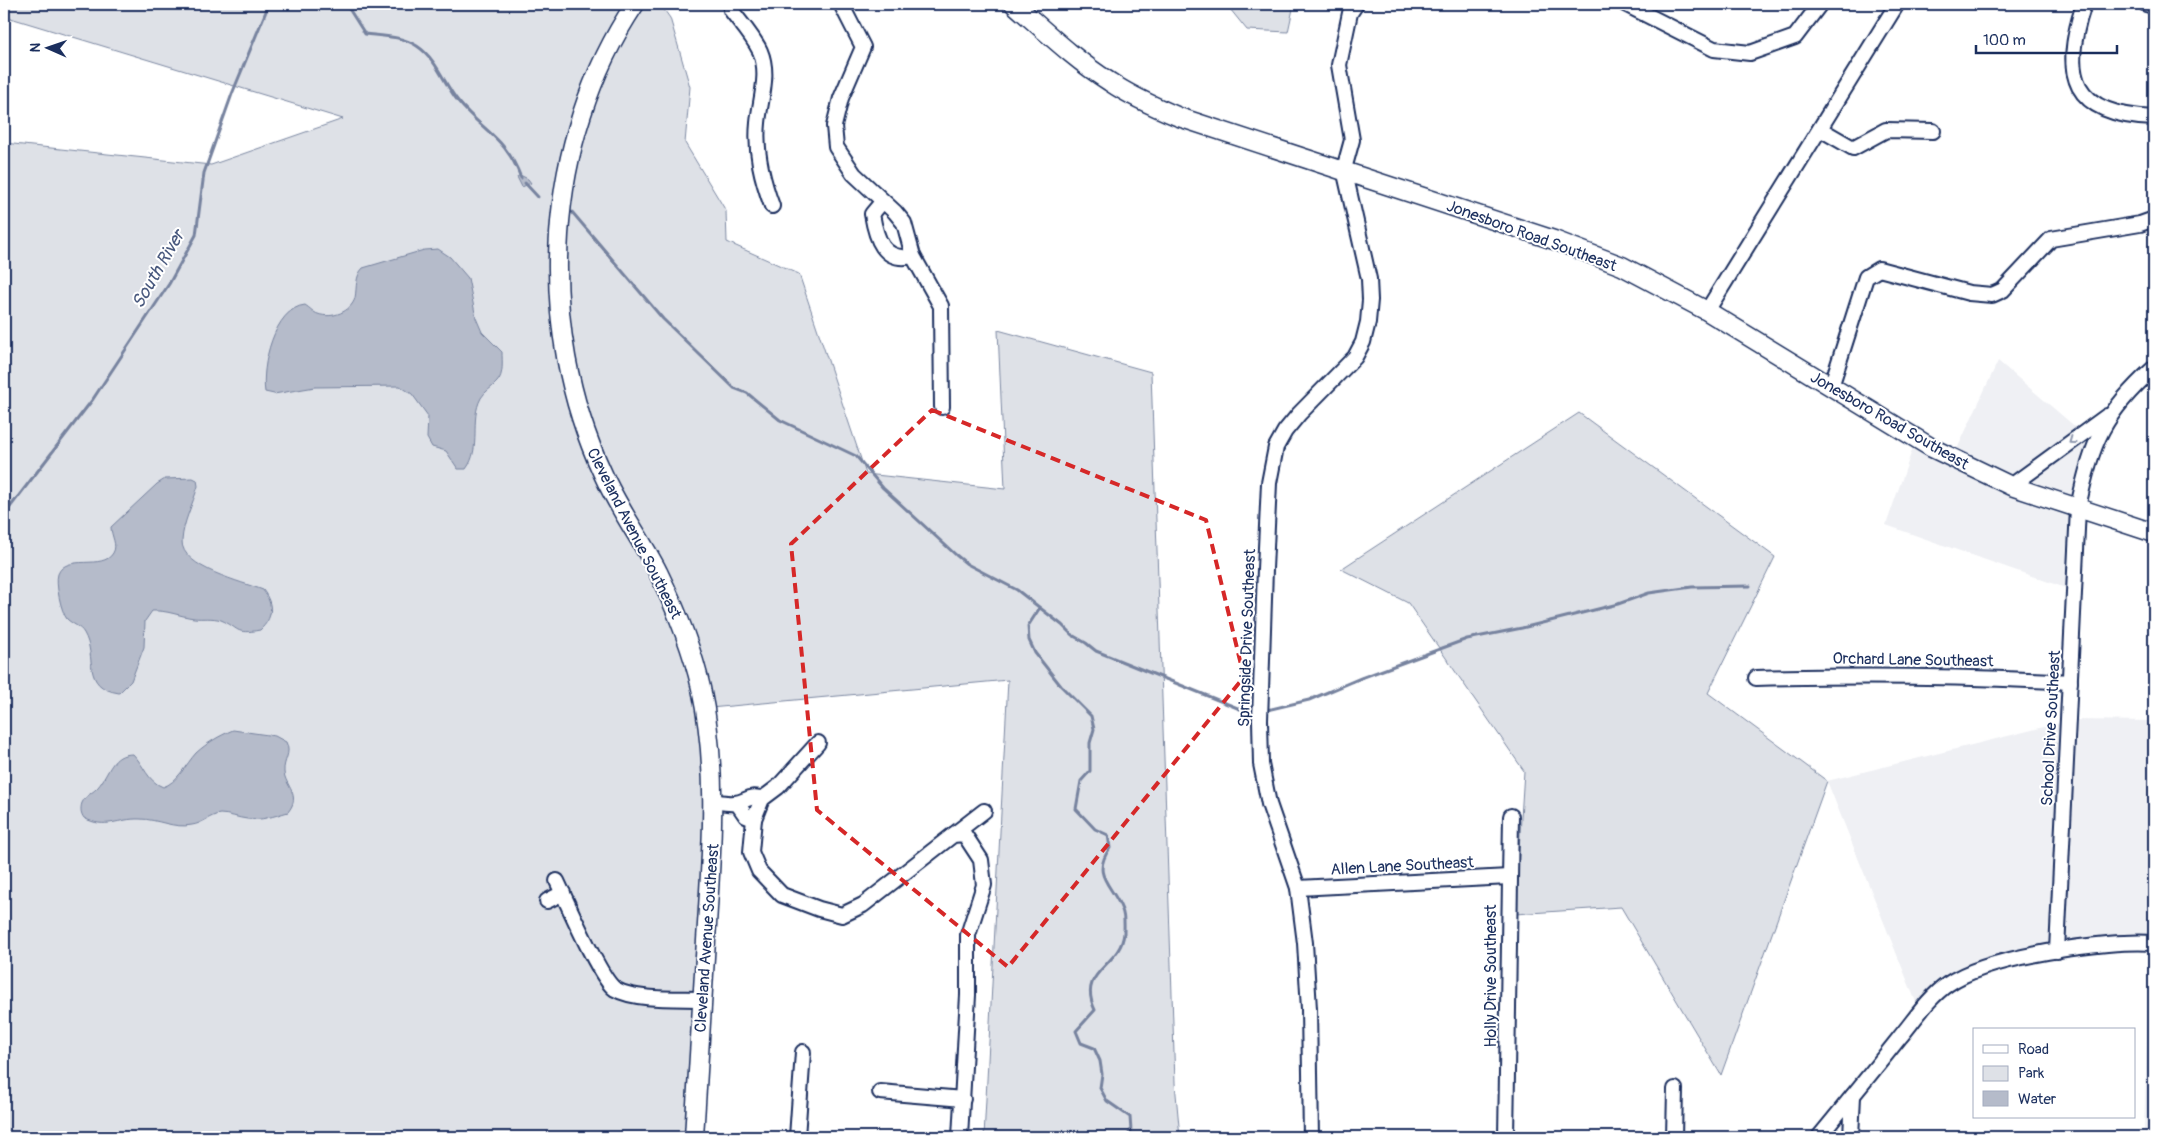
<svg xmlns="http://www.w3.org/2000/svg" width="2158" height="1141" viewBox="0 0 2158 1141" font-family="Pangolin,sans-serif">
  <rect width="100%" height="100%" fill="#fff"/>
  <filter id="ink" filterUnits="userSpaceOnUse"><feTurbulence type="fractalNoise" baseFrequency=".02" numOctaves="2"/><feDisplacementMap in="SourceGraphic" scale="10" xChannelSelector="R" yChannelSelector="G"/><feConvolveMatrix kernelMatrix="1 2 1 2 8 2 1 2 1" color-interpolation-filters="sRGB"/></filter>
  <g filter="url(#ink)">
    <g fill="#eff0f4">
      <polygon points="1998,361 2092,441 2077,592 1886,525 1916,439 1952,460"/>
      <polygon points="2072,720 2154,721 2154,1135 2144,1131 2150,946 2081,944 1974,961 1920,1012 1827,781"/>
    </g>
    <g fill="#dee1e7" stroke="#7c88a2">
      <polygon points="4,4 660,4 670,18 690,87 685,143 726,211 727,242 799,274 866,474 1005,489 998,330 1151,372 1175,1083 1180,1137 984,1137 1008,680 710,708 698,1137 4,1137 4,143 211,165 343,119 4,16"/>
      <polygon points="1226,4 1294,4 1288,32 1247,30"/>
      <polygon points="1579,413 1775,557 1708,693 1827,781 1721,1075 1621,907 1515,914 1524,771 1408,603 1341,569"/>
    </g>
    <g fill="#b5bbca" stroke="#77839f">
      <polygon points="520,175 528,179 531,183 522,187 517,177"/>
      <path d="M438,249L450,257L468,278L476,318L482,332L502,352C502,361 504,375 497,382C492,388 485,391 481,398C469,420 482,448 466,469H458L446,451L432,447L427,438L428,416L412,394L400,386L315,387L274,394L265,392C261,367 274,308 305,305C310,308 314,313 318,314C332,319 351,312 355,298C357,287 355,276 363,268L424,250Z"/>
      <path d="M193,478L197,480L198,486C193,504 183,522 182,541C181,568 243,582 263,590C274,605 273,618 260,630C234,635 240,628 221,620C212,617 203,619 194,618C179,616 167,610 152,611L145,621L144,647L131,681L119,693C80,687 98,657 84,633C80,626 72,624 67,619C61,612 55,583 58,574C66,553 103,571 113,553C118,545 111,536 111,527L157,484L165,479Z"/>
      <path d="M233,730L275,736L286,742C292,754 283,760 284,772C285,786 302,795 288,812C274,816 261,821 247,819C238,818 229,814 220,814C210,815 202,824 192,825C174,829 158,819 140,819C118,818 106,830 84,818C81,814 80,809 82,803C85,796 94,792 98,787C110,773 111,754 133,754C144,765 147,781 163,787C177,783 186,764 196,753C207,743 219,736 233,730Z"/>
    </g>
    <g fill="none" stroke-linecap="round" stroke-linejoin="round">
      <g stroke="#77839f" stroke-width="3">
        <path d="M346,4L365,34C383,36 402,36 417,46C437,59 444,84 458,101C483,132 506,137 521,178"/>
        <polyline points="525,183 538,197"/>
        <polyline points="572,212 663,319 734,388 747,393 780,420 856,456 883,488 956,555 967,564 1017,590 1062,625 1072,635 1086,643 1096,651 1240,709 1257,711"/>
        <polyline points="4,515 93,399 169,284 196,235 204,173 232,94 269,4"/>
        <path d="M1039,609L1028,626L1029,640L1035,653L1061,686L1091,716L1094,729L1090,743V771L1081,781L1076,809L1095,829L1108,835L1110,848C1090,876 1113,885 1122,910C1125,917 1124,926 1124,933C1121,967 1076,970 1095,1010L1076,1031L1081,1043L1094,1048L1100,1061L1102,1074L1100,1088L1107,1101L1130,1117L1131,1131L1126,1137"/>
        <polyline points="1263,711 1309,700 1361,678 1467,639 1522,628 1618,604 1649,593 1692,587 1750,586"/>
      </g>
      <g stroke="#1b2f5e" stroke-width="18">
        <g id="minor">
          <path d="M731,4V10C740,22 753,36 760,51C770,74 760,100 758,123C755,152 762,179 772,206"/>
          <polyline points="841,4 863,47 841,98 834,126 836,147 854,174 895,212 904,223 913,256 941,306 942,407"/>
          <polyline points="1625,4 1714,49 1750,53 1795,37 1820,4"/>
          <path d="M2084,4C2060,76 2072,115 2154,118"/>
          <polyline points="2146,4 2154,6"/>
          <polyline points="1820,129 1853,148 1886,130 1933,131"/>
          <path d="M882,202L872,214C876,238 883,263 913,256"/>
          <polyline points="1707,311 1897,4"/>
          <polyline points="1831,387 1866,277 1879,269 1969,293 1992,295 2003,290 2051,239 2140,224 2154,219"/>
          <polyline points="2011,486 2107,416"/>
          <path d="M1756,678C1861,675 1965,676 2070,682"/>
          <polyline points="818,743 778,787 762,799 754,819 751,852 759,871 782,895 819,909 842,915 863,905 953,835 964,834 981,860 984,885 968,935 968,995 960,1137"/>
          <path d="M714,801C720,802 728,804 735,803C746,802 750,794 762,799"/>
          <polyline points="737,803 746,816 754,819"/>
          <polyline points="953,835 984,811"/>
          <path d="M557,881C567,902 600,979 615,989C636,1001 679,998 703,999"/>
          <polyline points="1298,888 1509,877"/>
          <polyline points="547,901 563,893"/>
          <path d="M2057,951L2078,508C2091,442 2104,413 2154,368"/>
          <polyline points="880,1092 963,1099"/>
          <polyline points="797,1137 803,1052"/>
          <polyline points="1311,1137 1309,1009 1305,943 1298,888 1269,804 1261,764 1260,720 1265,569 1269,483 1276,447 1285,431 1299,414 1355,357 1363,342 1368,322 1370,300 1369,279 1344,169 1352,140 1339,65 1350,13 1356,4"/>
          <polyline points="1506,1137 1511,816"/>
          <polyline points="1674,1137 1675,1089"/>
          <path d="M1819,1137C1846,1104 1873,1071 1900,1037C1915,1019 1929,997 1948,984C1986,957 2107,939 2154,943"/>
          <polyline points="1851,1137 1853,1096"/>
        </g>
      </g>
      <g stroke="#1b2f5e" stroke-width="21">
        <g id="major">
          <path d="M635,4C544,140 534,326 603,474C618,508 641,539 658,572C676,609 692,648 701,688C718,767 712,845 707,924C703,995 699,1066 694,1137"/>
          <path d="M1014,4C1045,31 1075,60 1110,82C1132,97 1155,107 1179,117L1554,240L1622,266L1707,311L1932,448L2011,486L2154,533"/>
        </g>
      </g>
      <use href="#minor" stroke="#fff" stroke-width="14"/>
      <use href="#major" stroke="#fff" stroke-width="18"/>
    </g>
    <defs><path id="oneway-chevron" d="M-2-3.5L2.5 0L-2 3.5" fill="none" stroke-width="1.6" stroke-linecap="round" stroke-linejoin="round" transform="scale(1.25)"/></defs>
    <use stroke="#8d97ae" href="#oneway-chevron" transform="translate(2072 441) rotate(144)"/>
  </g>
  <path fill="none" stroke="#d62828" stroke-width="4" stroke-dasharray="10 6" stroke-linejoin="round" d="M932,410L1206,520L1244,677L1008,967L817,810L791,544Z"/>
  <g text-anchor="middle" stroke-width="4" stroke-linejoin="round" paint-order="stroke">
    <g font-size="16" fill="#1b2f5e" stroke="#fff">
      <text transform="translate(1532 235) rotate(20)" y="6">Jonesboro Road Southeast</text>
      <text transform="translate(1890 420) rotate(30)" y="6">Jonesboro Road Southeast</text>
      <text transform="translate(635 533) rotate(63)" y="6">Cleveland Avenue Southeast</text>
      <text transform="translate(1246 638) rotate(-88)" y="6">Springside Drive Southeast</text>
      <text transform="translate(1913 659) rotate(1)" y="6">Orchard Lane Southeast</text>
      <text transform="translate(2050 728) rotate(-87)" y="6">School Drive Southeast</text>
      <text transform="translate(1402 865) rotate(-3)" y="6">Allen Lane Southeast</text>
      <text transform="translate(706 938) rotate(-86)" y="6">Cleveland Avenue Southeast</text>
      <text transform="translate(1490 976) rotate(-90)" y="6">Holly Drive Southeast</text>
    </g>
    <g font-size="18" font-style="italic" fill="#49597e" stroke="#fff">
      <text transform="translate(158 269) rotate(-60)" y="6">South River</text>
    </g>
  </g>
  <rect width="2158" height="1141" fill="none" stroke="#fff" stroke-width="20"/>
  <rect x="10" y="10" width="2138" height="1121" fill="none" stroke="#1b2f5e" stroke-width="2" filter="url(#ink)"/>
  <rect x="1973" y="1028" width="162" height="90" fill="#ffffff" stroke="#a4acbf"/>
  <rect x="1983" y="1045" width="25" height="8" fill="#ffffff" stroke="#a4acbf"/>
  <text x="2018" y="1054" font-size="15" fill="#1b2f5e">Road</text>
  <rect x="1983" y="1066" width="25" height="15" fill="#dee1e7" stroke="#a4acbf"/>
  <text x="2018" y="1078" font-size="15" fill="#1b2f5e">Park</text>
  <rect x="1983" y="1091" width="25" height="15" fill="#b5bbca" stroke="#a4acbf"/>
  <text x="2018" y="1104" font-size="15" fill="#1b2f5e">Water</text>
  <g transform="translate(48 48) rotate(272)" stroke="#ffffff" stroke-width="4" paint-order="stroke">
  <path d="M0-4L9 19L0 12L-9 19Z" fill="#1b2f5e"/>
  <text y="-8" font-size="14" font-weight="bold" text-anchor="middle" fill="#1b2f5e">N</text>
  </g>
  <path d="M1976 45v8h141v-8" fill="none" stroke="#1b2f5e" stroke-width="2.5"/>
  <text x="1983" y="45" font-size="15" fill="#1b2f5e" stroke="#ffffff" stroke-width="4" paint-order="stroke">100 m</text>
</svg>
